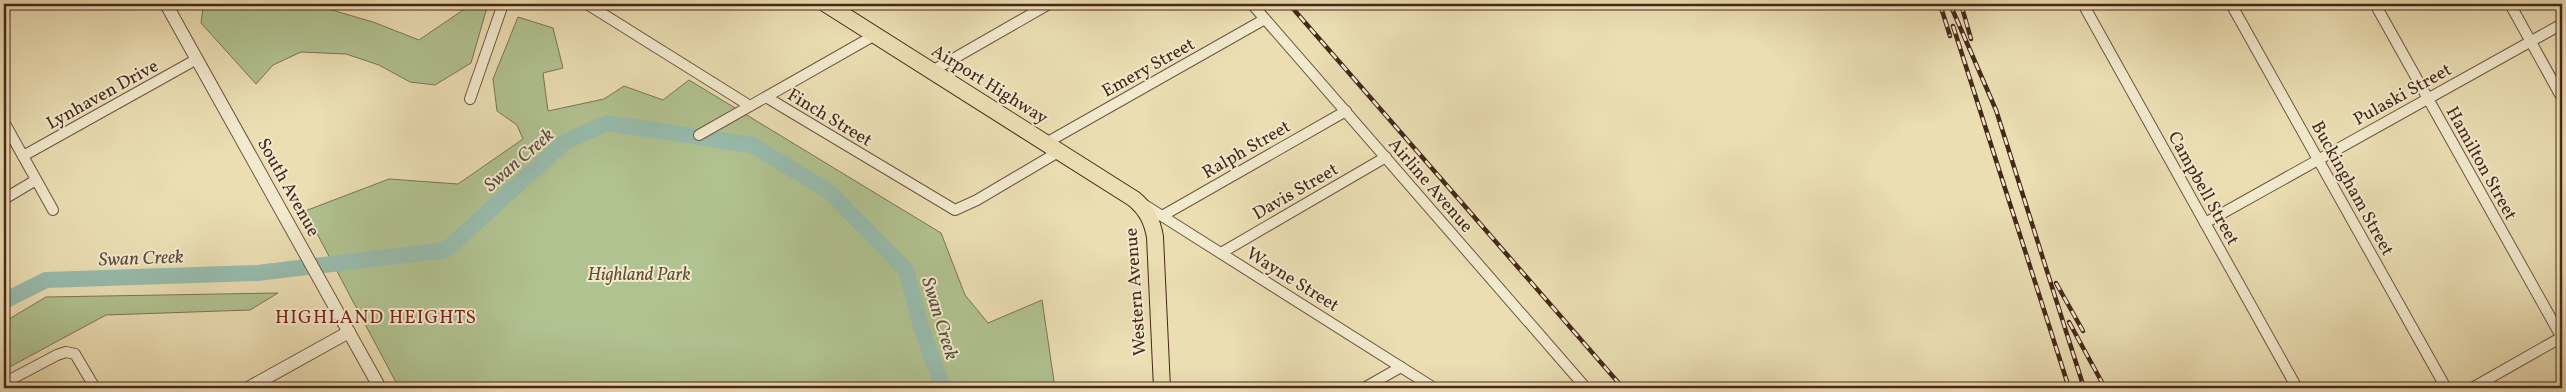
<svg xmlns="http://www.w3.org/2000/svg" width="2566" height="392" viewBox="0 0 2566 392" font-family="Vollkorn,serif">
  <rect width="100%" height="100%" fill="#ebdeb3"/>
  <filter id="stains"><feTurbulence type="fractalNoise" baseFrequency=".004" numOctaves="4"/><feColorMatrix values="0 0 0 0 .2 0 0 0 0 .09 0 0 0 0 .02 0 0 0 .5 -.17"/></filter>
  <radialGradient id="worn" r=".72"><stop offset=".6" stop-color="#630" stop-opacity="0"/><stop offset="1" stop-color="#630" stop-opacity=".3"/></radialGradient>
  <g fill="#b1c291" stroke="#7c7455">
    <polygon points="215,4 311,4 373,22 419,40 469,6 470,4 488,4 471,63 435,85 410,82 379,65 346,54 301,52 273,65 256,84 201,23 203,7"/>
    <polygon points="518,17 553,28 563,68 543,73 548,111 604,99 624,86 663,100 689,80 941,233 965,295 988,323 1042,300 1055,388 399,388 305,211 389,179 458,184 523,139 517,125 497,111 493,79"/>
    <polygon points="278,293 250,310 106,315 4,370 4,322 46,297"/>
  </g>
  <g fill="none" stroke-linecap="round" stroke-linejoin="round">
    <polyline stroke="#98bcae" stroke-width="16" points="4,301 46,280 258,273 446,250 565,142 607,123 752,145 830,192 906,270 921,327 943,388"/>
    <g stroke="#715540" stroke-width="12">
      <g id="minor">
        <polyline points="587,4 750,106"/>
        <polyline points="1252,4 1586,388"/>
        <polyline points="2083,4 2297,388"/>
        <polyline points="2231,4 2446,388"/>
        <polyline points="2375,4 2562,338"/>
        <polyline points="2510,4 2562,98"/>
        <polyline points="932,71 1049,4"/>
        <polyline points="766,97 955,210 977,200 1060,151"/>
        <polyline points="470,99 503,4"/>
        <polyline points="4,122 53,210"/>
        <polyline points="699,135 875,35"/>
        <polyline points="1046,143 1265,19"/>
        <polyline points="23,156 197,59"/>
        <polyline points="4,199 36,180"/>
        <polyline points="1143,204 1434,388"/>
        <polyline points="1162,216 1346,111"/>
        <polyline points="2205,223 2562,24"/>
        <polyline points="1221,253 1386,157"/>
        <polyline points="4,383 57,355 66,352 75,354 95,388"/>
        <polyline points="1364,388 1401,367"/>
        <polyline points="2472,388 2562,337"/>
      </g>
    </g>
    <g stroke="#715540" stroke-width="14">
      <g id="tertiary">
        <polyline points="166,4 380,388"/>
        <polyline points="248,388 349,332"/>
      </g>
    </g>
    <g stroke="#482719" stroke-width="18">
      <path id="primary" d="M826,4L1134,199C1146,209 1152,220 1155,237L1162,388"/>
    </g>
    <use href="#minor" stroke="#f2eace" stroke-width="10"/>
    <use href="#tertiary" stroke="#f2eace" stroke-width="12"/>
    <use href="#primary" stroke="#ebdeb3" stroke-width="16"/>
    <g stroke="#482719" stroke-width="4.5">
      <g id="rail">
        <polyline points="1289,4 1623,388"/>
        <polyline points="1940,4 1950,36"/>
        <polyline points="1950,4 1996,110 2084,388"/>
        <polyline points="1961,4 1971,39"/>
        <polyline points="1953,26 2069,388"/>
        <polyline points="2056,283 2083,331"/>
        <polyline points="2069,322 2105,388"/>
      </g>
    </g>
    <use href="#rail" stroke="#f2eace" stroke-width="2.5" stroke-dasharray="8" stroke-linecap="butt"/>
  </g>
  <g text-anchor="middle" stroke-width="4" stroke-linejoin="round" paint-order="stroke">
    <g font-size="18" fill="#482719" stroke="#f2eace">
      <text transform="translate(1148 67) rotate(-29)" y="6">Emery Street</text>
      <text transform="translate(990 84) rotate(32)" y="6">Airport Highway</text>
      <text transform="translate(102 94) rotate(-29)" y="6">Lynhaven Drive</text>
      <text transform="translate(2402 94) rotate(-29)" y="6">Pulaski Street</text>
      <text transform="translate(830 117) rotate(31)" y="6">Finch Street</text>
      <text transform="translate(1246 149) rotate(-30)" y="6">Ralph Street</text>
      <text transform="translate(2482 163) rotate(61)" y="6">Hamilton Street</text>
      <text transform="translate(1431 185) rotate(49)" y="6">Airline Avenue</text>
      <text transform="translate(289 187) rotate(61)" y="6">South Avenue</text>
      <text transform="translate(2204 188) rotate(61)" y="6">Campbell Street</text>
      <text transform="translate(2353 188) rotate(61)" y="6">Buckingham Street</text>
      <text transform="translate(1295 191) rotate(-30)" y="6">Davis Street</text>
      <text transform="translate(1293 279) rotate(32)" y="6">Wayne Street</text>
      <text transform="translate(1135 292) rotate(-94)" y="6">Western Avenue</text>
    </g>
    <g font-size="18" font-style="italic" fill="#624e37" stroke="#f2eace">
      <text x="639" y="280">Highland Park</text>
    </g>
    <g font-size="19" font-style="italic" fill="#5c4c3e" stroke="#f2eace">
      <text transform="translate(518 159) rotate(-41)" y="7">Swan Creek</text>
      <text transform="translate(141 257) rotate(-2)" y="7">Swan Creek</text>
      <text transform="translate(941 318) rotate(73)" y="7">Swan Creek</text>
    </g>
    <g font-size="19" letter-spacing="1" fill="#7a1f14" stroke="#f2eace">
      <text x="376" y="323">HIGHLAND HEIGHTS</text>
    </g>
  </g>
  <rect width="2566" height="392" fill="none" stroke="#ebdeb3" stroke-width="20"/>
  <rect x="5" y="5" width="2556" height="382" fill="none" stroke="#482719" stroke-width="2.5"/>
  <rect x="10" y="10" width="2546" height="372" fill="none" stroke="#482719"/>
  <rect width="100%" height="100%" filter="url(#stains)"/>
  <rect width="100%" height="100%" fill="url(#worn)"/>
</svg>
